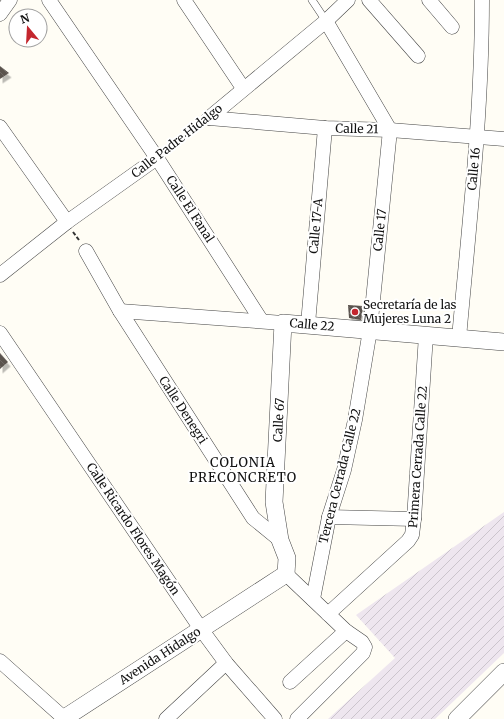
<svg xmlns="http://www.w3.org/2000/svg" width="504" height="719" viewBox="0 0 504 719" font-family="Merriweather,serif">
  <defs>
    <pattern id="industrial-furrows" width="10" height="10" patternUnits="userSpaceOnUse"><rect width="10" height="10" fill="#eee6ef"/><path d="M-1 1l2-2M0 10L10 0M9 11l2-2" fill="none" stroke="#cbc4cc"/></pattern>
    <pattern id="building-back-hatch" width="6" height="6" patternUnits="userSpaceOnUse"><rect width="6" height="6" fill="#5a524d"/><path d="M-1 5l2 2M0 0l6 6M5-1l2 2" fill="none" stroke="#6d6662"/></pattern>
    <filter id="shadow"><feDropShadow dx="2.5" dy="4.5" stdDeviation="0" flood-color="#0004"/></filter>
  </defs>
  <rect width="100%" height="100%" fill="#fffdf5"/>
  <polygon fill="url(#industrial-furrows)" points="504,512 504,653 435,719 328,719 395,658 356,615"/>
  <g fill="url(#building-back-hatch)" filter="url(#shadow)">
    <polygon points="0,66 9,73 0,79"/>
    <polygon points="348,305 363,306 361,320 349,318"/>
    <polygon points="0,353 8,362 0,369"/>
  </g>
  <g fill="none" stroke-linecap="round" stroke-linejoin="round">
    <g stroke="#444" stroke-width="8">
      <polyline id="service" points="312,0 326,21"/>
    </g>
    <g stroke="#444" stroke-width="15">
      <g id="minor">
        <polyline points="49,0 157,158 261,320"/>
        <polyline points="184,0 243,88"/>
        <polyline points="369,0 418,56"/>
        <polyline points="429,0 452,27"/>
        <polyline points="0,14 10,0"/>
        <polyline points="209,118 325,128 390,130 504,139"/>
        <polyline points="209,118 326,21 348,0"/>
        <polyline points="0,127 67,222"/>
        <polyline points="86,251 120,311 253,518 280,540"/>
        <polyline points="0,275 67,222 157,158"/>
        <polyline points="120,311 283,323"/>
        <polyline points="308,324 325,128"/>
        <polyline points="0,333 201,629 226,663 275,719"/>
        <path d="M459,338C469,226 482,113 482,0"/>
        <polyline points="329,517 414,519"/>
        <polyline points="286,574 346,631 362,642 365,647 363,653 297,719"/>
        <polyline points="313,599 329,517 344,470 355,420 370,330 390,130 326,21"/>
        <polyline points="328,614 408,541 412,535 414,519 426,335"/>
        <polyline points="0,661 65,719"/>
        <polyline points="290,682 346,631"/>
        <polyline points="166,719 226,663"/>
      </g>
    </g>
    <g stroke="#444" stroke-width="18">
      <g id="tertiary">
        <polyline points="63,719 286,574 287,558 280,540 274,502 283,323 504,342"/>
        <polyline points="457,719 504,672"/>
      </g>
    </g>
    <g stroke="#333" stroke-width="2" stroke-dasharray="4 2" stroke-linecap="butt">
      <polyline points="166,151 199,126"/>
      <polyline points="73,232 79,240"/>
    </g>
    <use href="#service" stroke="#fff" stroke-width="7"/>
    <use href="#minor" stroke="#fff" stroke-width="14"/>
    <use href="#tertiary" stroke="#fff" stroke-width="17"/>
  </g>
  <circle fill="#c4262e" stroke="#fff" stroke-width="1.5" cx="355" cy="312" r="4"/>
  <g text-anchor="middle" stroke-width="4" stroke-linejoin="round" paint-order="stroke">
    <g font-size="12" fill="#111" stroke="#fff">
      <text transform="translate(357 129) rotate(1)" y="4">Calle 21</text>
      <text transform="translate(177 141) rotate(-38)" y="4">Calle Padre Hidalgo</text>
      <text transform="translate(474 169) rotate(-85)" y="4">Calle 16</text>
      <text transform="translate(190 209) rotate(57)" y="4">Calle El Fanal</text>
      <text transform="translate(316 226) rotate(-85)" y="4">Calle 17-A</text>
      <text transform="translate(380 230) rotate(-84)" y="4">Calle 17</text>
      <text transform="translate(312 325) rotate(5)" y="4">Calle 22</text>
      <text transform="translate(183 410) rotate(57)" y="4">Calle Denegri</text>
      <text transform="translate(279 420) rotate(-87)" y="4">Calle 67</text>
      <text transform="translate(418 457) rotate(-86)" y="4">Primera Cerrada Calle 22</text>
      <text transform="translate(340 476) rotate(-76)" y="4">Tercera Cerrada Calle 22</text>
      <text transform="translate(133 529) rotate(56)" y="4">Calle Ricardo Flores Magón</text>
      <text transform="translate(160 656) rotate(-33)" y="4">Avenida Hidalgo</text>
    </g>
    <g font-size="12" fill="#111" stroke="#fff" text-anchor="start">
      <text x="363" y="309">Secretaría de las<tspan x="363" dy="14">Mujeres Luna 2</tspan></text>
    </g>
    <g font-size="13" letter-spacing="1" fill="#111" stroke="#fff">
      <text x="243" y="467">COLONIA<tspan x="243" dy="15">PRECONCRETO</tspan></text>
    </g>
  </g>
  <g transform="translate(28 28) rotate(342)"><circle r="19" fill="#ffffff" stroke="#a0a0a0"/>
  <path d="M0-3L7 15L0 10L-7 15Z" fill="#c4262e"/>
  <text y="-6" font-size="11" font-weight="bold" text-anchor="middle" fill="#111111">N</text>
  </g>
</svg>
